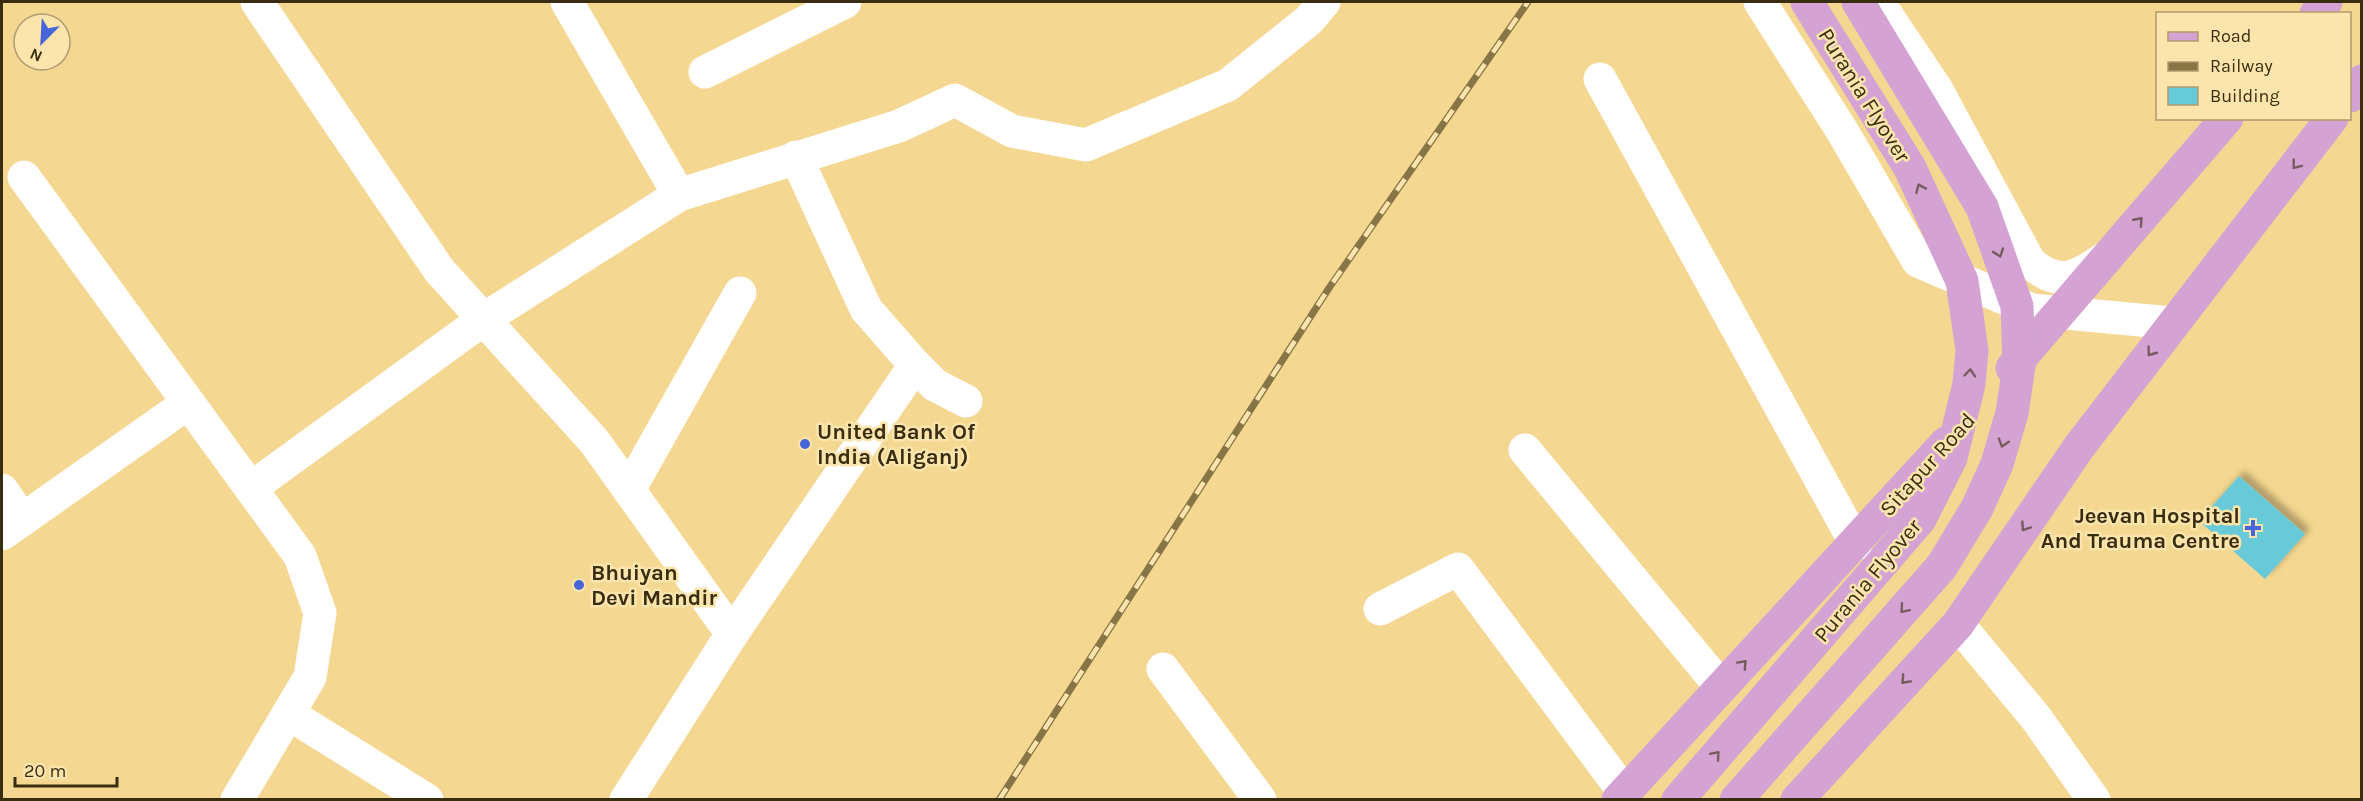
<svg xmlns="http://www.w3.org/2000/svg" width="2363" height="801" viewBox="0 0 2363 801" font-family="Karla,sans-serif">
  <defs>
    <filter id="shadow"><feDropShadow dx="5.5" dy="-5.5" stdDeviation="3" flood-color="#0004"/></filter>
  </defs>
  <rect width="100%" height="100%" fill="#f4d790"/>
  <polygon fill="#67cad8" filter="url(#shadow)" points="2239,476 2305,534 2265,579 2199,521"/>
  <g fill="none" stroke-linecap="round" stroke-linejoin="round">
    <g stroke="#fff" stroke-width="33">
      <polyline points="257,2 439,270 594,441 732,634"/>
      <polyline points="567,2 679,195"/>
      <polyline points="1760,2 1841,129 1918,261 2032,310 2172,323"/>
      <path d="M1878,2L1937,90L2029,261C2058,289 2078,277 2105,258"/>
      <polyline points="705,72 845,2"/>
      <polyline points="1600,79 1856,544"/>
      <polyline points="24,177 300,556 320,613 310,677 237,800"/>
      <polyline points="915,365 935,385 966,401"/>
      <polyline points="1525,450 1721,687"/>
      <polyline points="251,488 484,319 679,195 899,126 955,100 1012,131 1086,145 1228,85 1309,20 1324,2"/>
      <polyline points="2,490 22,519"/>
      <polyline points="629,490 740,293"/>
      <polyline points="2,534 188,403"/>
      <polyline points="1380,609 1458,569 1624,792"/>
      <polyline points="1958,624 2036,718 2094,800"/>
      <polyline points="1163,669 1260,800"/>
      <polyline points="289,714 427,800"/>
      <polyline points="626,800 732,634 915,365 866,309 796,157"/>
    </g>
    <g stroke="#d4a3d3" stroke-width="33">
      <polyline points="2316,14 2326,2"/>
      <polyline points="2350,96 2362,81"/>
      <polyline points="2012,368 2227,118"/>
      <polyline points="1618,800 1946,443"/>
      <polyline points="1678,800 1920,519 1951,458 1969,384 1972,350 1962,281 1910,168 1807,2"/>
      <polyline points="1736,800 1942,566 1977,508 1997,464 2012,413 2019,366 2017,306 1982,207 1858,2"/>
      <polyline points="1797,800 1958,624 2079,447 2332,118"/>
    </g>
    <g stroke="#887546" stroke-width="7">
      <polyline id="rail" points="999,800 1329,288 1528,2"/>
    </g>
    <use href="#rail" stroke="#fce5ad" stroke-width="4.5" stroke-dasharray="14" stroke-linecap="butt"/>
  </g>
  <defs><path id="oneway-chevron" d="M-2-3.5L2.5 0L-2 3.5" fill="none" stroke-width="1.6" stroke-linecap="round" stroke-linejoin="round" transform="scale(1.5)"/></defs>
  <g stroke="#775c5e">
    <use href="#oneway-chevron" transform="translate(2296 165) rotate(128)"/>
    <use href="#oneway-chevron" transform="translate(1920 188) rotate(-114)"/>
    <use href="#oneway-chevron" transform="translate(2139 221) rotate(-48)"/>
    <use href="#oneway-chevron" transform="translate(1999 253) rotate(71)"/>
    <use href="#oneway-chevron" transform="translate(2151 352) rotate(127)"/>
    <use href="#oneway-chevron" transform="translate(1970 373) rotate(-85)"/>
    <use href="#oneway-chevron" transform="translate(2003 443) rotate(107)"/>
    <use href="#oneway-chevron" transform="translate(2025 527) rotate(124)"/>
    <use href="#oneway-chevron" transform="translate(1904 609) rotate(131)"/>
    <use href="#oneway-chevron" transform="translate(1743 664) rotate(-47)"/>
    <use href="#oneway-chevron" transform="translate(1905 680) rotate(133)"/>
    <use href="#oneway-chevron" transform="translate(1716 755) rotate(-49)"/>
  </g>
  <g fill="#4565d8" stroke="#fce5ad" stroke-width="2">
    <circle cx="805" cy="444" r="6"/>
    <path d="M2250 519h6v6h6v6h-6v6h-6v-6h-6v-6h6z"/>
    <circle cx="579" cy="585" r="6"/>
  </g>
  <g text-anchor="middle" stroke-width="5" stroke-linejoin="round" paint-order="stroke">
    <g font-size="22" fill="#392d10" stroke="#fce5ad">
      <text transform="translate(1865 95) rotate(58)" y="8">Purania Flyover</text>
      <text transform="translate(1927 464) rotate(-48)" y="8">Sitapur Road</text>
      <text transform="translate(1867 580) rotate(-50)" y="8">Purania Flyover</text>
    </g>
    <g font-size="22" font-weight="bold" fill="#392d10" stroke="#fce5ad" text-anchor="start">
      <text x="817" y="439">United Bank Of<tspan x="817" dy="25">India (Aliganj)</tspan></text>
      <text x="2240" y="523" text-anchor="end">Jeevan Hospital<tspan x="2240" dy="25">And Trauma Centre</tspan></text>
      <text x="591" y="580">Bhuiyan<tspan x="591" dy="25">Devi Mandir</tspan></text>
    </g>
  </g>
  <rect width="2363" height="801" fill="none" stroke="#392d10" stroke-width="6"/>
  <rect x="2156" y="12" width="195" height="108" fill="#fce5ad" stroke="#ae9b6e" stroke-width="1.5"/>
  <rect x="2168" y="32" width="30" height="9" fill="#d4a3d3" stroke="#ae9b6e" stroke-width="1.5"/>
  <text x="2210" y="42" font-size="18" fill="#392d10">Road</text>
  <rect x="2168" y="62" width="30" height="9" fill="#887546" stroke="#ae9b6e" stroke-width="1.5"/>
  <text x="2210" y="72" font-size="18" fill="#392d10">Railway</text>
  <rect x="2168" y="87" width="30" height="18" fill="#67cad8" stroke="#ae9b6e" stroke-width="1.5"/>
  <text x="2210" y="102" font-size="18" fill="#392d10">Building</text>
  <g transform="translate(42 42) rotate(204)"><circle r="28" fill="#fce5ad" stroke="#ae9b6e" stroke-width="1.5"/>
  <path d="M0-4.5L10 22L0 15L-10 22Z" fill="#4565d8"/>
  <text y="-9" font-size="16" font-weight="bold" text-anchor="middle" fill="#392d10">N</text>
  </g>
  <path d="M15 777v9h102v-9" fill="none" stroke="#392d10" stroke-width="3"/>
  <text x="24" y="777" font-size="18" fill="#392d10" stroke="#fce5ad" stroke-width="4.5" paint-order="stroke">20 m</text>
</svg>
